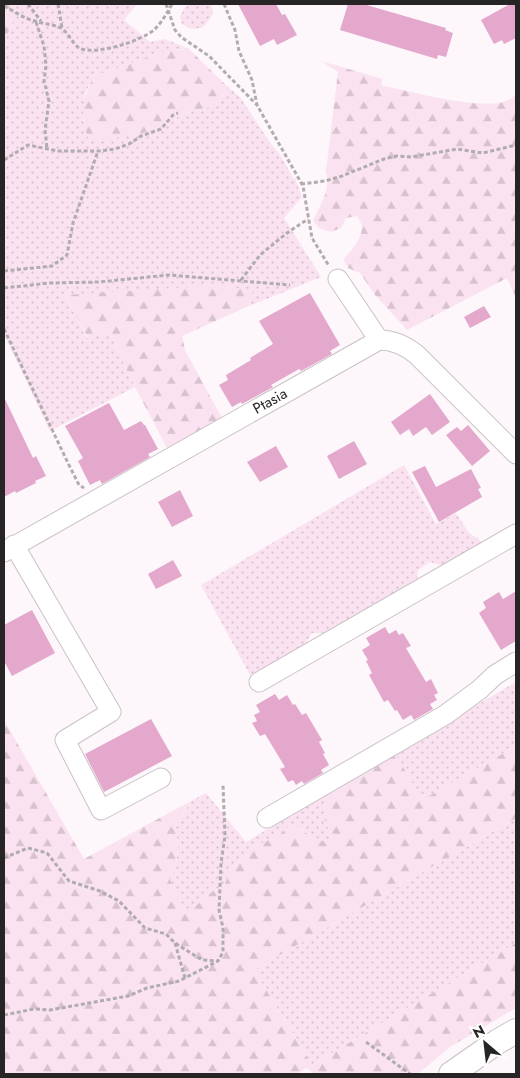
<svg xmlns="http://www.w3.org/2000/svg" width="520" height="1078" viewBox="0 0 520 1078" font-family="Jost,sans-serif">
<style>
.grass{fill:url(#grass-dots)}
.forest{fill:url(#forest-firs)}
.building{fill:#e3a8cc}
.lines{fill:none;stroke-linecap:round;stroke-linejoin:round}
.minor-casing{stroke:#c9c2c6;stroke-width:21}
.major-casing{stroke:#c9c2c6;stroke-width:26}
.path{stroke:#b1acaf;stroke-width:3;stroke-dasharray:4 2.5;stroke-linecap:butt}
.minor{stroke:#fff;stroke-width:19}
.major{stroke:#fff;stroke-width:24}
.labels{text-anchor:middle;stroke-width:4;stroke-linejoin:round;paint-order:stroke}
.street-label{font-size:15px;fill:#272426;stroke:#fff}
</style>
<defs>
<pattern id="grass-dots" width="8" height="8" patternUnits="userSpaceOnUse" patternTransform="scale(1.25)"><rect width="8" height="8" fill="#fbe2f1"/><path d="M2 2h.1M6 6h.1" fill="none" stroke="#d7c2ce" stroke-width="1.8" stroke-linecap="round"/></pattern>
<pattern id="forest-firs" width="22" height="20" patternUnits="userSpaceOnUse" patternTransform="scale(1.25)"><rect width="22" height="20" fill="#fbe2f1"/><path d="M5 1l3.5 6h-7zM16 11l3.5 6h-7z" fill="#d7c2ce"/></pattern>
</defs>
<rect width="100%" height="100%" fill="#fdf6fa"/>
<!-- grass -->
<path class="grass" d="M13 4H137L124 20 150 42 165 39 189 49 168 50 94 76 85 93 83 120 89 140 160 129 182 114 217 105 228 87 240 97 271 144 281 156 293 178H295L302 197 284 218 321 277 249 306 252 291 65 295 87 338 109 332 135 387 50 431 4 334V42L13 21Z
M189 4H211C215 16 210 19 202 28L192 29 182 24 180 17 184 8Z
M404 465 436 524 456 513 469 533 480 540 483 546 444 566 430 562 418 570 417 581 332 630 322 633H312L301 651 271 668H262L250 675 201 585Z
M516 682V746L422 800 395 753Z
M206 793 246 842 324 795 325 820 331 835 329 845 304 832 296 826H289L275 838 255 846 230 871 225 884 209 894 187 914 170 880C178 862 180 847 175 828L191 801Z
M516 818V943L312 1065 254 970Z"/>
<!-- forest -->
<path class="forest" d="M4 4H13V21L4 42Z
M189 49 228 87 217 105 182 114 160 129 122 137 89 141C80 113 81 102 94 76L168 50Z
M321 61 383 79 381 85C406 91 484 111 506 101 510 100 513 97 516 95V298L507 278 407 330 375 295 360 273 348 268 343 259C351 252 362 238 362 227 362 224 359 219 357 216L346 218 341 228 331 232 319 228 313 220C321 205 331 189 326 171L338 72Z
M222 285 253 291 249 306 182 336 185 350 223 420 167 448 135 387 109 332 88 338 65 295Z
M4 720 84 859 191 801 175 828C180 847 178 862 170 880L187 914 209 894 225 884 230 871 255 846 275 838 289 826H296L304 832 329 844 331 835 325 820 324 795 395 753 422 800 516 746V818L254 970 312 1065 516 943V1008L450 1047 418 1074H313L307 1068 296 1074H4Z"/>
<!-- building -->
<path class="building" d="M238 4H276L282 15 285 14 297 35 277 45 274 39 260 46Z
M348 4H363L446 28 445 30 453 33 446 57 438 55 437 59 340 30Z
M510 4H516V38L504 44 502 40 494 44 481 20Z
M310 293 340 345 330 351 332 354 301 371 299 369 271 385 273 387 242 404 241 402 232 407 219 385 228 380 226 375 251 360 250 358 273 344 259 321Z
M484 306 491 317 470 328 464 317Z
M430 394 450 422 432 435 426 427 413 436 409 429 400 435 391 422Z
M4 397 33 458 36 456 46 476 35 481 36 483 16 493 15 491 4 497Z
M109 403 124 430 141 421 144 425H145L158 449 148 454 150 457 102 484 100 480 90 485 78 461 83 458 65 426Z
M468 425 490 451 472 466 446 435 457 427 461 431Z
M354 441 367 464 339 479 327 456Z
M276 446 288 467 260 482 247 462Z
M425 466 436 487 471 469 481 488 478 489 482 497 439 522 412 472Z
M180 490 193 516 172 527 158 502Z
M173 560 182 576 156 589 148 574Z
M516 591V641L501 650 479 613 486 608 483 602 499 592 503 599Z
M32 610 55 653 12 676 4 661V625Z
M385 627 389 634 396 630 399 635 403 633 411 646 406 648 426 682 431 679 438 693 434 695 437 700 430 704 433 709 414 720 411 715 403 720 397 710 395 711 388 700 384 702 369 675 372 673 366 661 368 660 362 650 370 645 366 638Z
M275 694 279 700 287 695 293 705 295 704 302 715 306 713 322 740 319 742 325 753 323 754 329 765 321 770 323 773 304 784 302 781 296 785 293 780 288 782 280 769 285 767 265 734 260 736 252 723 257 721 254 715 260 712 256 705Z
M151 719 172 756 104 792 85 754Z"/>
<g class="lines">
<!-- minor casing -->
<g class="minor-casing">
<path id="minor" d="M338 279 379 340
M14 545 111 712 65 740 101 810 161 778
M4 552 379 340C394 340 405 345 417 355L516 454
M259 682 516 534
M267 818 445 715 479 690 495 675 516 662"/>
</g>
<!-- major casing -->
<g class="major-casing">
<path id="major" d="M451 1074 497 1042 516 1031"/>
</g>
<!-- path -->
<path class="path" d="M28 4 41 21
M58 4 62 28
M166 4 175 30 181 37 209 56 257 105 303 186 312 238 329 266
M224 4 235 30 239 51 252 80 257 105
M4 6C14 11 24 19 35 21 43 24 53 24 61 28 68 32 72 43 79 48 95 56 142 41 155 29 162 22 167 13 172 4
M36 22 44 46 46 65 44 81 49 101 45 130 47 149
M4 160 28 145 58 151H98L115 149 129 144 141 136 161 129 173 115 178 113
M301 184 325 181 342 176 384 159 397 156 411 157 457 149 483 153 516 145
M4 271 52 266 67 255 73 223 98 151
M241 280 260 255 287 233 308 219
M4 288 50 283 99 282 169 275 290 285
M4 329 68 463 79 485 84 488
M4 858 28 848 47 853 69 881 100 891 119 901 145 928 166 934 175 943 202 960 217 961
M175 943 185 978
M4 1015 34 1009 50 1010 128 996 147 988 179 981 218 961 223 952V928L219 910 221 863 225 836 223 785
M366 1042 410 1074"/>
<!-- minor -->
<use href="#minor" class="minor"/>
<!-- major -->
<use href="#major" class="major"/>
</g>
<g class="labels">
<!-- street labels -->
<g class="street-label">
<text transform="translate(270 401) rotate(-29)" y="5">Ptasia</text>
</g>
</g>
<!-- border -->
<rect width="520" height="1078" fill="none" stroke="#272426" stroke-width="10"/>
<!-- north arrow -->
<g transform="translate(485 1043) rotate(332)" stroke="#ffffff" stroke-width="4" paint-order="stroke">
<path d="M0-4L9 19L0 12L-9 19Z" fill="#272426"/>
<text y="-8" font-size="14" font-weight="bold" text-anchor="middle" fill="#272426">N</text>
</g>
</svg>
